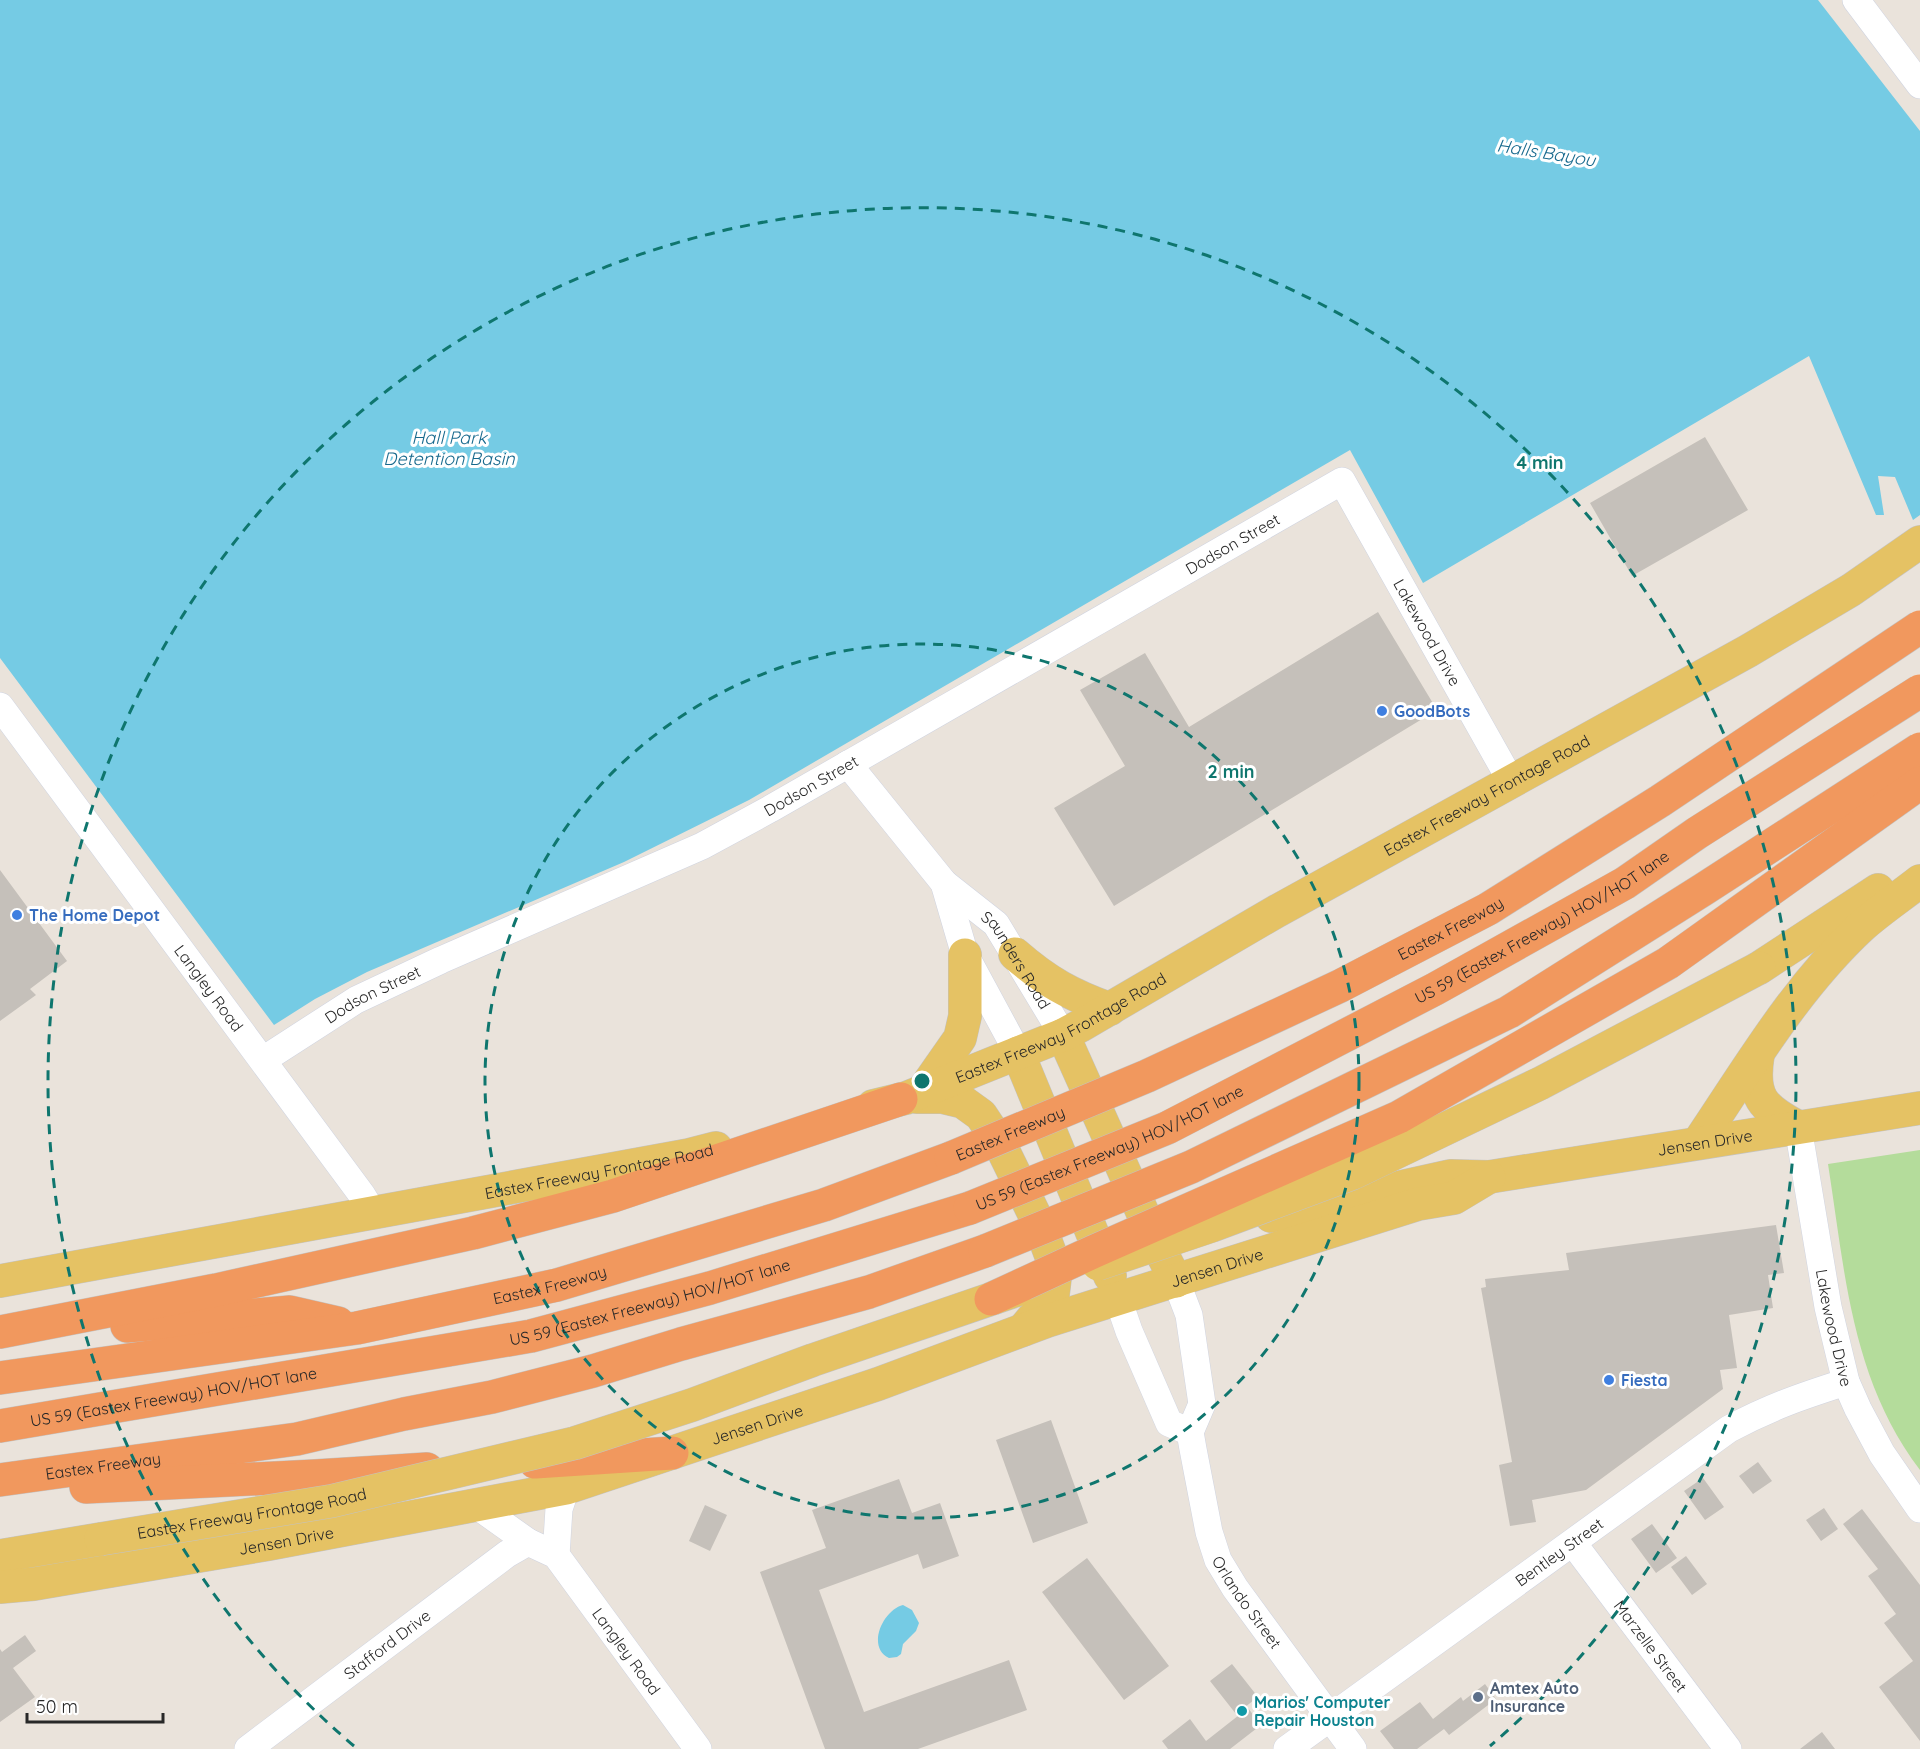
<svg xmlns="http://www.w3.org/2000/svg" width="1920" height="1749" viewBox="0 0 1920 1749" font-family="Quicksand,sans-serif">
<style>
.green{fill:#b4dc9b}
.water{fill:#75cbe4}
.building{fill:#c5c0ba}
.lines{fill:none;stroke-linecap:round;stroke-linejoin:round}
.minor-casing{stroke:#d0d4e0;stroke-width:28}
.major-casing{stroke:#c3c3c3;stroke-width:34}
.highway-casing{stroke:#c3c3c3;stroke-width:34}
.minor{stroke:#fff;stroke-width:27}
.major{stroke:#e5c264;stroke-width:33}
.highway{stroke:#f1985e;stroke-width:33}
.major-bridge-casing{stroke:#c3c3c3;stroke-width:34;stroke-linecap:butt}
.highway-bridge-casing{stroke:#c3c3c3;stroke-width:34;stroke-linecap:butt}
.major-bridge{stroke:#e5c264;stroke-width:33}
.highway-bridge{stroke:#f1985e;stroke-width:33}
.ring{fill:none;stroke:#0f766e;stroke-width:3;stroke-dasharray:10 8}
.shop-dot{fill:#3f7fe0;stroke:#fff;stroke-width:2}
.service-dot{fill:#5c6f8a;stroke:#fff;stroke-width:2}
.culture-dot{fill:#0f9aa8;stroke:#fff;stroke-width:2}
.labels{text-anchor:middle;stroke-width:6;stroke-linejoin:round;paint-order:stroke}
.street-label{font-size:16px;fill:#282828;stroke:#fff}
.shop-label{font-size:16px;font-weight:bold;fill:#366cbe;stroke:#fff;text-anchor:start}
.service-label{font-size:16px;font-weight:bold;fill:#4e5e75;stroke:#fff;text-anchor:start}
.culture-label{font-size:16px;font-weight:bold;fill:#0d838f;stroke:#fff;text-anchor:start}
.water-label{font-size:18px;font-style:italic;fill:#17698d;stroke:#fff}
.centre{fill:#0f766e;stroke:#fff;stroke-width:3}
.ring-label{font-size:18px;text-anchor:middle;font-weight:bold;fill:#0f766e;stroke:#fff;stroke-width:6;stroke-linejoin:round;paint-order:stroke}
</style>
<rect width="100%" height="100%" fill="#eae3db"/>
<!-- green -->
<path class="green" d="M1920 1150V1470C1851 1379 1845 1272 1828 1164Z"/>
<!-- water -->
<path class="water" d="M0 0H1818L1920 131V515L1913 520 1895 477 1878 476 1884 515H1876L1809 356 1423 583 1350 450 749 800 624 862 367 972 315 999 274 1025 0 658Z
M903 1605 912 1610 919 1623 916 1631 903 1644 901 1654 897 1657 889 1658C866 1647 883 1610 903 1605Z"/>
<!-- building -->
<path class="building" d="M1705 437 1748 510 1632 576 1590 503Z
M1378 612 1437 710 1114 906 1054 808 1125 766 1080 690 1145 653 1189 727Z
M0 870 67 961 30 989 36 995 0 1021Z
M1776 1225 1784 1273 1768 1275 1773 1308 1729 1315 1737 1368 1720 1370 1723 1389 1586 1490 1532 1500 1536 1522 1510 1526 1499 1465 1512 1462 1481 1288 1486 1287 1485 1279 1569 1270 1566 1253Z
M1051 1420 1088 1523 1033 1543 996 1440Z
M1758 1462 1772 1481 1753 1494 1739 1476Z
M1703 1478 1724 1507 1705 1520 1684 1491Z
M899 1479 912 1513 940 1503 959 1556 923 1569 918 1554 819 1590 864 1712 1009 1660 1027 1710 918 1749H825L760 1572 826 1548 812 1510Z
M705 1505 727 1515 710 1551 689 1541Z
M1824 1508 1838 1529 1821 1541 1806 1520Z
M1862 1509 1920 1585V1741L1879 1687 1913 1661 1884 1623 1896 1614 1868 1576 1878 1569 1843 1524Z
M1652 1524 1677 1558 1656 1573 1631 1539Z
M1686 1556 1707 1584 1692 1595 1671 1567Z
M1087 1558 1169 1666 1124 1700 1042 1592Z
M25 1635 36 1651 13 1668 35 1697 0 1722V1649L2 1652Z
M1232 1664 1258 1697 1236 1714 1210 1681Z
M1485 1684 1496 1699 1449 1735 1444 1729 1417 1749H1394L1380 1731 1420 1702 1433 1719 1461 1697 1463 1701Z
M1248 1708 1261 1725 1230 1749H1168L1162 1741 1190 1719 1206 1741Z
M1822 1732 1835 1749H1800Z"/>
<g class="lines">
<!-- minor casing -->
<g class="minor-casing">
<g id="minor">
<path d="M1856 0 1920 85"/>
<path id="s1" d="M0 706 362 1195 373 1213"/>
<path id="s2" d="M848 764 944 883 996 924 1063 1035"/>
<path d="M944 883 965 955 1018 1053"/>
<path id="s3" d="M263 1060 356 1000 441 960 702 846 770 809 1342 481 1512 783"/>
<path id="s4" d="M1798 1127 1828 1307 1846 1382 1858 1409 1882 1454 1920 1509"/>
<path id="s5" d="M1176 1281 1189 1315 1202 1404 1190 1432 1193 1449 1209 1532 1218 1560 1235 1588 1353 1749"/>
<path d="M1118 1299 1129 1331 1169 1423 1190 1432"/>
<path id="s6" d="M476 1505 528 1542 556 1555 698 1749"/>
<path id="s7" d="M1573 1543 1728 1749"/>
<path d="M556 1555 559 1509 566 1488"/>
<path id="s8" d="M248 1749 507 1554 528 1542"/>
<path id="s9" d="M1287 1749 1729 1429C1770 1407 1802 1396 1846 1382"/>
</g>
</g>
<!-- major casing -->
<g class="major-casing">
<g id="major">
<path d="M1015 954C1047 982 1071 995 1110 1009"/>
<path d="M1759 968 1878 890"/>
<path d="M1063 1035 1154 1238 1176 1281"/>
<path d="M1018 1053 1110 1276"/>
<path d="M1758 1054C1751 1097 1762 1108 1798 1127"/>
<path d="M923 1091 960 1038 965 1016V955"/>
<path d="M917 1097H942L963 1102 981 1115 999 1142 1040 1226 1056 1269 1053 1294 1023 1330"/>
<path id="s10" d="M873 1106 906 1098 1063 1035 1080 1026 1277 911 1748 651 1851 590 1920 542"/>
<path d="M1698 1143C1748 1069 1795 988 1862 926 1880 910 1901 896 1920 881"/>
<path id="s11" d="M1271 1216 1450 1176 1489 1177 1920 1108"/>
<path id="s12" d="M0 1281C230 1239 460 1199 689 1155L716 1148"/>
<path d="M0 1556 101 1539"/>
<path id="s13" d="M0 1587 34 1584 269 1544 566 1488 878 1384 1047 1321 1418 1204 1454 1198 1489 1177"/>
</g>
</g>
<!-- highway casing -->
<g class="highway-casing">
<g id="highway">
<path d="M127 1326 290 1312 338 1323"/>
<path d="M0 1332 216 1290 473 1233 613 1196 901 1099"/>
<path id="s14" d="M0 1378 357 1328 557 1285 824 1205 951 1158"/>
<path id="s15" d="M0 1426 531 1336 710 1288 970 1208"/>
<path d="M535 1462 672 1453"/>
<path id="s16" d="M0 1480 297 1439 404 1414 492 1397 593 1371 681 1344 869 1292 985 1251"/>
<path d="M86 1487 315 1476 427 1469"/>
</g>
</g>
<!-- minor -->
<use href="#minor" class="minor"/>
<!-- major -->
<use href="#major" class="major"/>
<!-- highway -->
<use href="#highway" class="highway"/>
<!-- major-bridge casing -->
<g class="major-bridge-casing">
<g id="major-bridge">
<path d="M1098 1264 1211 1226 1353 1173 1541 1083 1759 968"/>
<path id="s17" d="M101 1539 332 1501 575 1443 692 1405 813 1360 1017 1290"/>
</g>
</g>
<!-- highway-bridge casing -->
<g class="highway-bridge-casing">
<g id="highway-bridge">
<path id="s18" d="M951 1158 1147 1076 1340 986 1488 909 1660 801 1920 627"/>
<path id="s19" d="M970 1208 1167 1128 1435 989 1625 883 1697 833 1920 691"/>
<path d="M985 1251 1191 1167 1509 1012 1704 889 1920 749"/>
<path d="M991 1299 1095 1251 1399 1117 1668 963 1920 783"/>
</g>
</g>
<!-- major-bridge -->
<use href="#major-bridge" class="major-bridge"/>
<!-- highway-bridge -->
<use href="#highway-bridge" class="highway-bridge"/>
</g>
<!-- distance rings -->
<g class="ring">
<circle cx="922" cy="1081" r="437"/>
<path d="M354 1746A874 874 0 1 1 1490 1746"/>
</g>
<!-- markers -->
<g class="shop-dot">
<circle cx="1382" cy="711" r="6"/>
<circle cx="17" cy="915" r="6"/>
<circle cx="1609" cy="1380" r="6"/>
</g>
<circle class="service-dot" cx="1478" cy="1697" r="6"/>
<circle class="culture-dot" cx="1242" cy="1711" r="6"/>
<g class="labels">
<!-- street labels -->
<g class="street-label">
<text dy="6" stroke="none"><textPath href="#s3" startOffset="1100">Dodson Street</textPath></text>
<text dy="6" stroke="none"><textPath href="#s3" startOffset="1400">Lakewood Drive</textPath></text>
<text dy="6" stroke="none"><textPath href="#s3" startOffset="614">Dodson Street</textPath></text>
<text dy="6" stroke="none"><textPath href="#s10" startOffset="690">Eastex Freeway Frontage Road</textPath></text>
<text dy="6" stroke="none"><textPath href="#s19" startOffset="638">US 59 (Eastex Freeway) HOV/HOT lane</textPath></text>
<text dy="6" stroke="none"><textPath href="#s18" startOffset="550">Eastex Freeway</textPath></text>
<text dy="6" stroke="none"><textPath href="#s2" startOffset="260">Saunders Road</textPath></text>
<text dy="6" stroke="none"><textPath href="#s1" startOffset="351">Langley Road</textPath></text>
<text dy="6" stroke="none"><textPath href="#s3" startOffset="128">Dodson Street</textPath></text>
<text dy="6" stroke="none"><textPath href="#s10" startOffset="204">Eastex Freeway Frontage Road</textPath></text>
<text dy="6" stroke="none"><textPath href="#s18" startOffset="64">Eastex Freeway</textPath></text>
<text dy="6" stroke="none"><textPath href="#s11" startOffset="441">Jensen Drive</textPath></text>
<text dy="6" stroke="none"><textPath href="#s19" startOffset="152">US 59 (Eastex Freeway) HOV/HOT lane</textPath></text>
<text dy="6" stroke="none"><textPath href="#s12" startOffset="609">Eastex Freeway Frontage Road</textPath></text>
<text dy="6" stroke="none"><textPath href="#s13" startOffset="1262">Jensen Drive</textPath></text>
<text dy="6" stroke="none"><textPath href="#s14" startOffset="558">Eastex Freeway</textPath></text>
<text dy="6" stroke="none"><textPath href="#s15" startOffset="662">US 59 (Eastex Freeway) HOV/HOT lane</textPath></text>
<text dy="6" stroke="none"><textPath href="#s4" startOffset="204">Lakewood Drive</textPath></text>
<text dy="6" stroke="none"><textPath href="#s15" startOffset="176">US 59 (Eastex Freeway) HOV/HOT lane</textPath></text>
<text dy="6" stroke="none"><textPath href="#s13" startOffset="776">Jensen Drive</textPath></text>
<text dy="6" stroke="none"><textPath href="#s16" startOffset="104">Eastex Freeway</textPath></text>
<text dy="6" stroke="none"><textPath href="#s17" startOffset="153">Eastex Freeway Frontage Road</textPath></text>
<text dy="6" stroke="none"><textPath href="#s13" startOffset="290">Jensen Drive</textPath></text>
<text dy="6" stroke="none"><textPath href="#s9" startOffset="336">Bentley Street</textPath></text>
<text dy="6" stroke="none"><textPath href="#s5" startOffset="339">Orlando Street</textPath></text>
<text dy="6" stroke="none"><textPath href="#s8" startOffset="174">Stafford Drive</textPath></text>
<text dy="6" stroke="none"><textPath href="#s7" startOffset="129">Marzelle Street</textPath></text>
<text dy="6" stroke="none"><textPath href="#s6" startOffset="214">Langley Road</textPath></text>
</g>
<!-- shop labels -->
<g class="shop-label">
<text x="1394" y="717">GoodBots</text>
<text x="29" y="921">The Home Depot</text>
<text x="1621" y="1386">Fiesta</text>
</g>
<!-- service labels -->
<g class="service-label">
<text x="1490" y="1694">Amtex Auto<tspan x="1490" dy="18">Insurance</tspan></text>
</g>
<!-- culture labels -->
<g class="culture-label">
<text x="1254" y="1708">Marios' Computer<tspan x="1254" dy="18">Repair Houston</tspan></text>
</g>
<!-- water labels -->
<g class="water-label">
<text transform="translate(1546 153) rotate(9)" y="6">Halls Bayou</text>
<text x="449" y="444">Hall Park<tspan x="449" dy="21">Detention Basin</tspan></text>
</g>
</g>
<circle cx="922" cy="1081" r="9" class="centre"/>
<g class="ring-label">
<text x="1540" y="469">4 min</text>
<text x="1231" y="778">2 min</text>
</g>
<!-- scale -->
<path d="M27 1713v9h136v-9" fill="none" stroke="#282828" stroke-width="3"/>
<text x="36" y="1713" font-size="18" fill="#282828" stroke="#ffffff" stroke-width="4.5" paint-order="stroke">50 m</text>
</svg>
